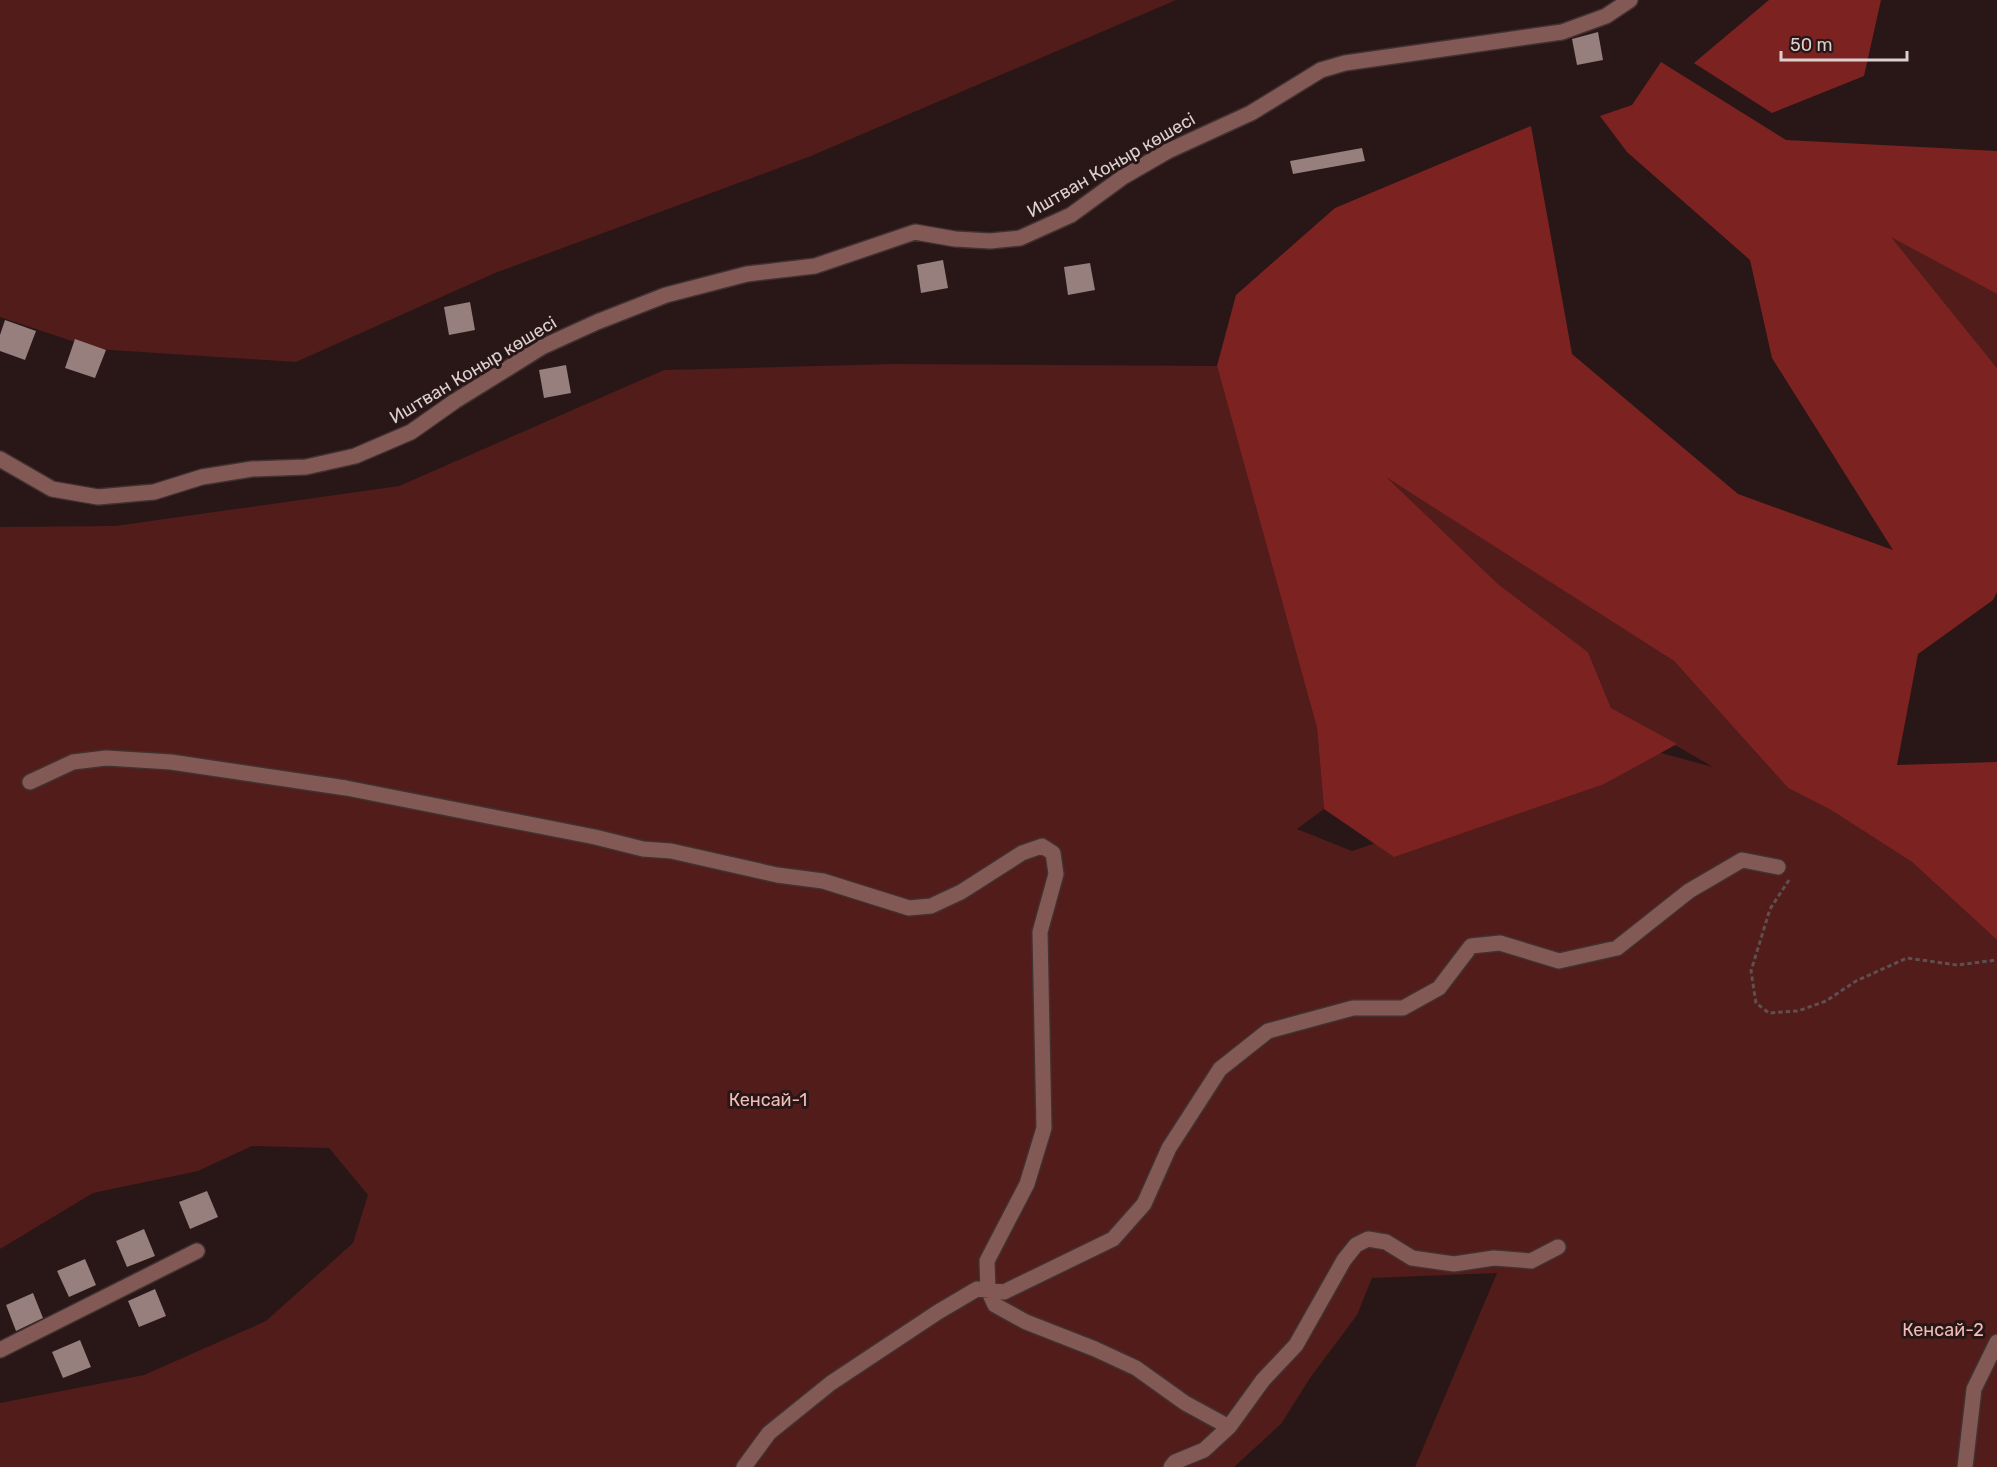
<svg xmlns="http://www.w3.org/2000/svg" width="1997" height="1467" viewBox="0 0 1997 1467" font-family="Rubik,sans-serif">
<style>
.green{fill:#521c1a}
.forest{fill:#7c2322}
.building{fill:#967f7d}
.lines{fill:none;stroke-linecap:round;stroke-linejoin:round}
.minor-casing{stroke:#413130;stroke-width:18}
.path{stroke:#5f4f4e;stroke-width:3;stroke-dasharray:4.5 3;stroke-linecap:butt}
.minor{stroke:#825955;stroke-width:15}
.labels{text-anchor:middle;stroke-width:6;stroke-linejoin:round;paint-order:stroke}
.street-label{font-size:18px;fill:#dcd0cf;stroke:#281716}
.park-label{font-size:18px;fill:#f0bcb7;stroke:#281716}
</style>
<rect width="100%" height="100%" fill="#281716"/>
<!-- green -->
<path class="green" d="M0 0H1176L811 156 495 273 296 362 96 349 0 317Z
M1889 235 1997 294V368Z
M893 364 1217 366 1317 728 1324 809 1297 829 1352 851 1466 812 1617 741 1713 767 1611 708 1588 652 1498 584 1382 474 1674 661 1788 788 1831 810 1912 862 1997 940V1467H1415L1497 1273 1372 1278 1357 1315 1310 1378 1281 1424 1234 1467H0V1403L144 1375 266 1321 353 1243 368 1195 329 1148 252 1146 198 1171 93 1193 0 1249V527L115 526 399 486 664 370Z"/>
<!-- forest -->
<path class="forest" d="M1769 0H1881L1864 76 1772 113 1694 63Z
M1661 62 1786 140 1997 151V294L1891 237 1997 368V592L1993 600 1918 654 1897 765 1997 762V940L1912 862 1831 810 1788 788 1674 661 1386 477 1498 584 1588 652 1611 708 1677 744 1604 784 1394 857 1324 809 1317 728 1217 366 1236 295 1335 208 1531 126 1572 354 1738 494 1893 550 1772 358 1750 260 1627 152 1600 116 1632 105Z"/>
<!-- building -->
<path class="building" d="M1598 32 1603 60 1577 65 1572 39Z
M1362 148 1365 161 1293 174 1290 161Z
M943 260 948 288 921 293 917 265Z
M1090 263 1095 290 1068 295 1064 267Z
M470 302 475 330 449 335 444 307Z
M5 320 36 331 25 360 0 351V335Z
M75 339 106 350 95 378 65 368Z
M566 365 571 393 544 398 539 370Z
M207 1191 218 1217 190 1229 179 1202Z
M144 1229 155 1256 127 1267 116 1241Z
M85 1259 96 1285 69 1297 57 1271Z
M155 1289 166 1316 139 1327 128 1301Z
M33 1293 43 1318 16 1331 6 1305Z
M80 1340 91 1367 63 1378 52 1352Z"/>
<g class="lines">
<!-- minor casing -->
<g class="minor-casing">
<path id="minor" d="M0 459 52 489 98 497 154 492 202 477 252 469 306 467 355 456 411 432 455 401 542 347 597 322 666 295 747 274 815 266 915 232 955 239 990 241 1020 238 1071 215 1123 177 1168 151 1251 113 1321 70 1345 63 1562 32 1606 16 1630 0
M30 782 73 762 106 758 171 762 346 788 595 837 643 849 671 851 777 875 823 881 909 908 931 906 961 892 1022 853 1042 846 1053 853 1056 874 1040 932 1044 1128 1027 1184 987 1261 988 1290 995 1305 1026 1322 1095 1349 1136 1368 1185 1403 1229 1427
M0 1350 197 1251
M744 1467 769 1433 831 1383 938 1312 977 1289 1004 1292 1113 1239 1144 1204 1169 1148 1220 1069 1268 1031 1353 1008H1403L1439 988 1471 946 1500 943 1559 961 1617 948 1689 891 1742 860 1778 867
M1171 1467 1175 1462 1204 1450 1229 1427 1263 1380 1296 1345 1344 1260 1356 1245 1368 1239 1386 1242 1412 1258 1454 1264 1494 1258 1531 1261 1558 1247
M1965 1467 1974 1389 1997 1342"/>
</g>
<!-- path -->
<path class="path" d="M1789 880 1770 909 1751 971 1756 1003 1769 1013 1798 1011 1826 1001 1856 981 1907 958 1957 965 1997 960"/>
<!-- minor -->
<use href="#minor" class="minor"/>
</g>
<g class="labels">
<!-- street labels -->
<g class="street-label">
<text transform="translate(1111 165) rotate(-30)" y="6">Иштван Коныр көшесі</text>
<text transform="translate(473 370) rotate(-31)" y="6">Иштван Коныр көшесі</text>
</g>
<!-- park labels -->
<g class="park-label">
<text x="768" y="1106">Кенсай-1</text>
<text x="1943" y="1336">Кенсай-2</text>
</g>
</g>
<!-- scale -->
<path d="M1781 51v9h126v-9" fill="none" stroke="#dcd0cf" stroke-width="3"/>
<text x="1790" y="51" font-size="18" fill="#dcd0cf" stroke="#281716" stroke-width="4.5" paint-order="stroke">50 m</text>
</svg>
